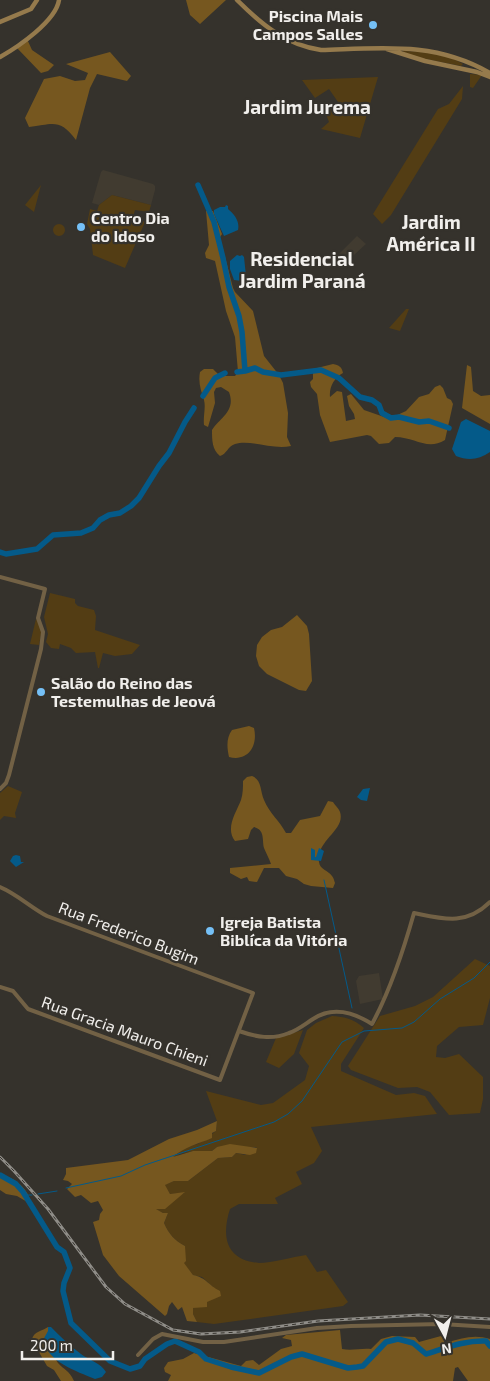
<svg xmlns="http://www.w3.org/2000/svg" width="490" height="1381" viewBox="0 0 490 1381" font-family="'Exo 2',sans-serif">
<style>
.built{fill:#413b30}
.green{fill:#533d14}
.forest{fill:#76571f}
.water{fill:#045a89}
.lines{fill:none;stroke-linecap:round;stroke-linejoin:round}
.stream{stroke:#045a89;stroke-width:1}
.river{stroke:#045a89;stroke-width:5.5}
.tertiary{stroke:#726145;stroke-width:4}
.secondary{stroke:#957a4c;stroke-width:4.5}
.rail-casing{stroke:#8f8d88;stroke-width:3}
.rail{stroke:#35322c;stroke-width:1;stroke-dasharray:4;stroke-linecap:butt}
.poi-dot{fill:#75c0f6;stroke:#35322c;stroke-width:2}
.labels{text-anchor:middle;stroke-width:4.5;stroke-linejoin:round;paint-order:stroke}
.poi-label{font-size:16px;font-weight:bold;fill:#f1efec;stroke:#35322c;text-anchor:start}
.street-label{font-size:16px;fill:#f1efec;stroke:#35322c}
.quarter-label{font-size:19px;font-weight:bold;fill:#f1efec;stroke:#35322c}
</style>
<rect width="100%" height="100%" fill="#35322c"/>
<!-- built -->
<path class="built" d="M103 170 153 184 155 186V190L151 205 112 195 99 205 92 203 101 172Z
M357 236 366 244 343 265H340L335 258Z
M379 973 383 999 360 1004 356 981 359 976Z"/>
<!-- green -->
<path class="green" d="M402 51C419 51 448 54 463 64L461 66 416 57Z
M470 74 482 75 473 88 470 87Z
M378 77 360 138 321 129 329 122 324 109 338 102 329 89 315 98 302 80Z
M463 86 462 99 391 215 382 224 373 214 438 109 449 104Z
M41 185 34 212 25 205Z
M112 195 151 205 149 212 135 210 133 217 145 222 125 268 93 255 90 229 87 224 90 209 97 211 99 205Z
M53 230a6 6 0 1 1 12 0a6 6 0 1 1-12 0Z
M406 309H409L400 331 389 328Z
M50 593 75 599V603L78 606 94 610 96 616 95 630 140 645 132 654 115 656 103 653 99 668H98L95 652 76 653 71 648 60 644 59 649 51 648 46 642 48 634 44 617Z
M36 619 42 629 39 645 30 644Z
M8 786 22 792 15 813 16 818 4 816 0 820V793Z
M475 959 490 966V998L483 1025 459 1027 437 1046 436 1057 445 1058 459 1054 483 1077V1099L480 1113 449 1115 430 1092 417 1087 398 1088 351 1070 348 1066 380 1016 415 1006 433 997Z
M332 1016C345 1017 354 1019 364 1028L341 1064V1071L396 1095 414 1093 425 1096 437 1114 311 1127 322 1151 314 1163 296 1172 302 1184 275 1198 278 1204H239L230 1209C221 1237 226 1260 259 1263 272 1263 292 1257 306 1255L317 1272 326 1270 348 1302 343 1306 214 1324 197 1322 193 1314V1308L206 1302 213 1287 202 1277 193 1275 183 1263 185 1246C174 1240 169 1234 164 1223L168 1213H163L155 1209 184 1193 170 1194 164 1185 174 1181H188L218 1158 232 1157 236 1153 245 1155 257 1147H217L212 1151H193L180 1154 169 1160 185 1147 198 1144 216 1131 217 1121 206 1091 261 1105 273 1103 305 1080 309 1066 299 1053 307 1030 316 1023Z
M303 1030 294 1054 279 1068 266 1062 276 1038Z"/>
<!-- forest -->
<path class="forest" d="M186 0H226L200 24 190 15Z
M27 39 32 50 54 65 48 71 41 73 17 48Z
M110 52 131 76 127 81 97 74 90 88 76 140C60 118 53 124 29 127L25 118 44 79 60 76 75 81 85 80 88 73 66 64Z
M206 211H213L222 234 217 242 223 249 233 288 235 292 253 311 264 356 279 375 283 383 288 413 287 437 291 446C272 450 250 439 235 444 227 447 227 454 220 456 212 450 212 440 212 430 221 417 236 411 229 392L221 387 216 388 214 392 215 403 208 427 204 425C203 417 206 407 204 400 201 390 198 383 200 372L204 369H213L220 376H235L238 372 235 337 226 311 215 261 206 258 205 253 209 245Z
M333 364C339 365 342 367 343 373 334 378 329 387 330 397L337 391 342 392 346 421 355 419 354 414 349 406 347 396 351 394 364 410 387 418 393 417 406 411 419 397 429 394 435 387 440 385 443 388 447 398 451 400 453 404 445 440C427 451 415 437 395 437L389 443 379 444 371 436 367 435 330 442 320 415 317 394 311 387 310 382 313 379V369Z
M467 365 471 367 473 391 481 396 490 395V424L462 408Z
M297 615 307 626 309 634 312 681 306 691 299 690 267 674 259 666 256 656 257 645 262 637 271 630 282 627Z
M249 726 254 728C258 745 249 762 229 757 227 748 226 738 232 730Z
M252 776C262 780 260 791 264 800 270 814 279 820 286 833H291L300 820 320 816 328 801 333 802C335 805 339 809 340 812 346 830 315 841 319 862 320 870 328 870 332 876 334 878 334 881 335 883L333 888 311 886 304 884 297 879 286 876 279 868H264L257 882 249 881 247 877 241 879 230 873V868L271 864C269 858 266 853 264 848 262 839 265 830 254 827L251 830 248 839 235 841C225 828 236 813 241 800 243 794 243 787 243 781L247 777Z
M217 1121 216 1131 212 1133V1138C198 1144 184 1147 173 1157L193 1151H212L217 1147 230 1144 257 1148 256 1153 250 1155 236 1153 232 1157 218 1158 188 1181H174L165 1185 170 1194 185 1192 165 1209H156L163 1213H168L164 1223C169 1234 174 1240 185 1246L186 1261 184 1263 193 1275C207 1278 208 1285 220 1291L221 1296 207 1302V1307L193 1308V1314L197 1322 187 1321 182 1307 178 1310 172 1302 169 1306 167 1314 165 1316 119 1276 103 1255 93 1222 99 1220 100 1214 103 1210 98 1201 91 1203 81 1195 75 1197 67 1189 72 1184 68 1181 63 1180 66 1174V1168L128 1160 169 1139 197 1130Z
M0 1175C14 1177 25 1186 30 1199L29 1203 17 1196 6 1194 0 1190Z
M48 1327C51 1338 51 1354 58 1363 64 1370 69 1370 74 1381H61L54 1370 47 1366 32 1340C33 1331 43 1331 48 1327Z
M340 1330 342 1349C352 1351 361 1348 371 1349L381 1339 392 1336 415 1337 419 1342 441 1336 448 1342C462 1338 475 1334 490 1339V1381H468L458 1367 455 1368 453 1381H168L171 1375 165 1372 164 1368 168 1362 183 1359 194 1353 241 1366 246 1361 253 1360 259 1365 281 1349 292 1346 291 1340 282 1338 286 1335Z"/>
<!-- water -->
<path class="water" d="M226 205 228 206V209C234 214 240 221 238 230L224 236 214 214V210L220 207H225Z
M237 255 240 256 242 255 244 257 246 276 245 279 242 281 234 280 230 269V261Z
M466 419 490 431V452C479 460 468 461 456 456L452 449 461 422Z
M370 788 367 801 361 800 357 797 363 789Z
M311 848 315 850V857H316L319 848 324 851 321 861 311 860Z
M16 855 20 856 21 862H24L16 867 10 861 13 856Z
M48 1327H51C60 1336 70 1346 81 1354 89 1360 101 1363 106 1372L102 1377 95 1379C76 1371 48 1362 43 1340L48 1331Z"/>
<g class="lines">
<!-- stream -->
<path class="stream" d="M324 880 352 1008
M66 1188 121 1176 145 1165 274 1122 288 1114 302 1101 342 1042 364 1031 402 1028 414 1022 440 999 474 978 490 962
M38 1194 57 1191
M25 1195H32"/>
<!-- river -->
<path class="river" d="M198 185 214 222 223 258 229 287 239 316 242 332 245 371 255 368 263 372 281 375 321 370 339 378 360 397 372 400 379 405 382 413 391 418 399 417 419 422 429 421 449 428
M237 372 245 371
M203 396 215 378 225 373
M0 552 6 554 37 549 53 535 81 533 93 528 100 520 109 515 120 513 131 506 139 498 159 466 169 453 185 422 194 408
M0 1175 16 1184 23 1192 57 1247 64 1252 70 1268 64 1283 63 1291 71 1323 110 1361 130 1369 140 1366 145 1359 167 1344 175 1341 199 1352 206 1359 231 1367 259 1373 291 1357 302 1354 348 1368 357 1367 363 1366 386 1342 398 1339 413 1343 426 1354C446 1348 465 1340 486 1341L490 1346"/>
<!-- tertiary -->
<path class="tertiary" d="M0 577 45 589 38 618 43 632 41 649 9 775 6 783 0 789
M0 887C17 894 30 907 47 916L253 993 220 1080 28 1009 13 991 0 987
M239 1031C256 1037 272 1040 289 1033 298 1030 305 1024 313 1019 333 1006 353 1012 372 1024 391 989 403 952 414 913 443 919 466 926 490 902
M138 1355 153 1339 162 1334 203 1342H224L317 1328 351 1326 442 1324 490 1327"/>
<!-- secondary -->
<path class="secondary" d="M237 0C261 24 286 45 321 50 382 48 435 41 490 73
M0 22 31 9 37 0
M387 49 425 61 477 72 490 77
M0 57C18 47 56 21 59 0"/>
<!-- rail casing -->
<g class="rail-casing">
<path id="rail" d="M0 1157 14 1171 48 1209 106 1287 125 1304 173 1330 201 1334 240 1332 318 1321 420 1315 490 1319"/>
</g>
<!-- rail -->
<use href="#rail" class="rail"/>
</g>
<!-- markers -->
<g class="poi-dot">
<circle cx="373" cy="25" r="5"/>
<circle cx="81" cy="227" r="5"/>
<circle cx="41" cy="692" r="5"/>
<circle cx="210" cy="931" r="5"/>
</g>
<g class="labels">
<!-- poi labels -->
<g class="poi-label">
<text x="363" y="22" text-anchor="end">Piscina Mais<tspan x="363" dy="18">Campos Salles</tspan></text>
<text x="91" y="224">Centro Dia<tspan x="91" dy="18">do Idoso</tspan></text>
<text x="51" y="689">Salão do Reino das<tspan x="51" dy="18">Testemulhas de Jeová</tspan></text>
<text x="220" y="928">Igreja Batista<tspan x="220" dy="18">Biblíca da Vitória</tspan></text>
</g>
<!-- street labels -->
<g class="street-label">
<text transform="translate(129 933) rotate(21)" y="6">Rua Frederico Bugim</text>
<text transform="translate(125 1031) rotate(20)" y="6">Rua Gracia Mauro Chieni</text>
</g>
<!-- quarter labels -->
<g class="quarter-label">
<text x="307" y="114">Jardim Jurema</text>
<text x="431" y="229">Jardim<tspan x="431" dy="22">América II</tspan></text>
<text x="302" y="266">Residencial<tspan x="302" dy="22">Jardim Paraná</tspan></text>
</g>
</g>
<!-- north arrow -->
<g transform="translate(445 1336) rotate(173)" stroke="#35322c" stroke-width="4" paint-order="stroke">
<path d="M0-4L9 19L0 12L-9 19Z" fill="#f1efec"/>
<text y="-8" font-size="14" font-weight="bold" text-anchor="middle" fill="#f1efec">N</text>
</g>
<!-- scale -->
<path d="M22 1351v8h91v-8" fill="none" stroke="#f1efec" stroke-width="2.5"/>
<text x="30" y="1351" font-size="15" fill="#f1efec" stroke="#35322c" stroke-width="4" paint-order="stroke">200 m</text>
</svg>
